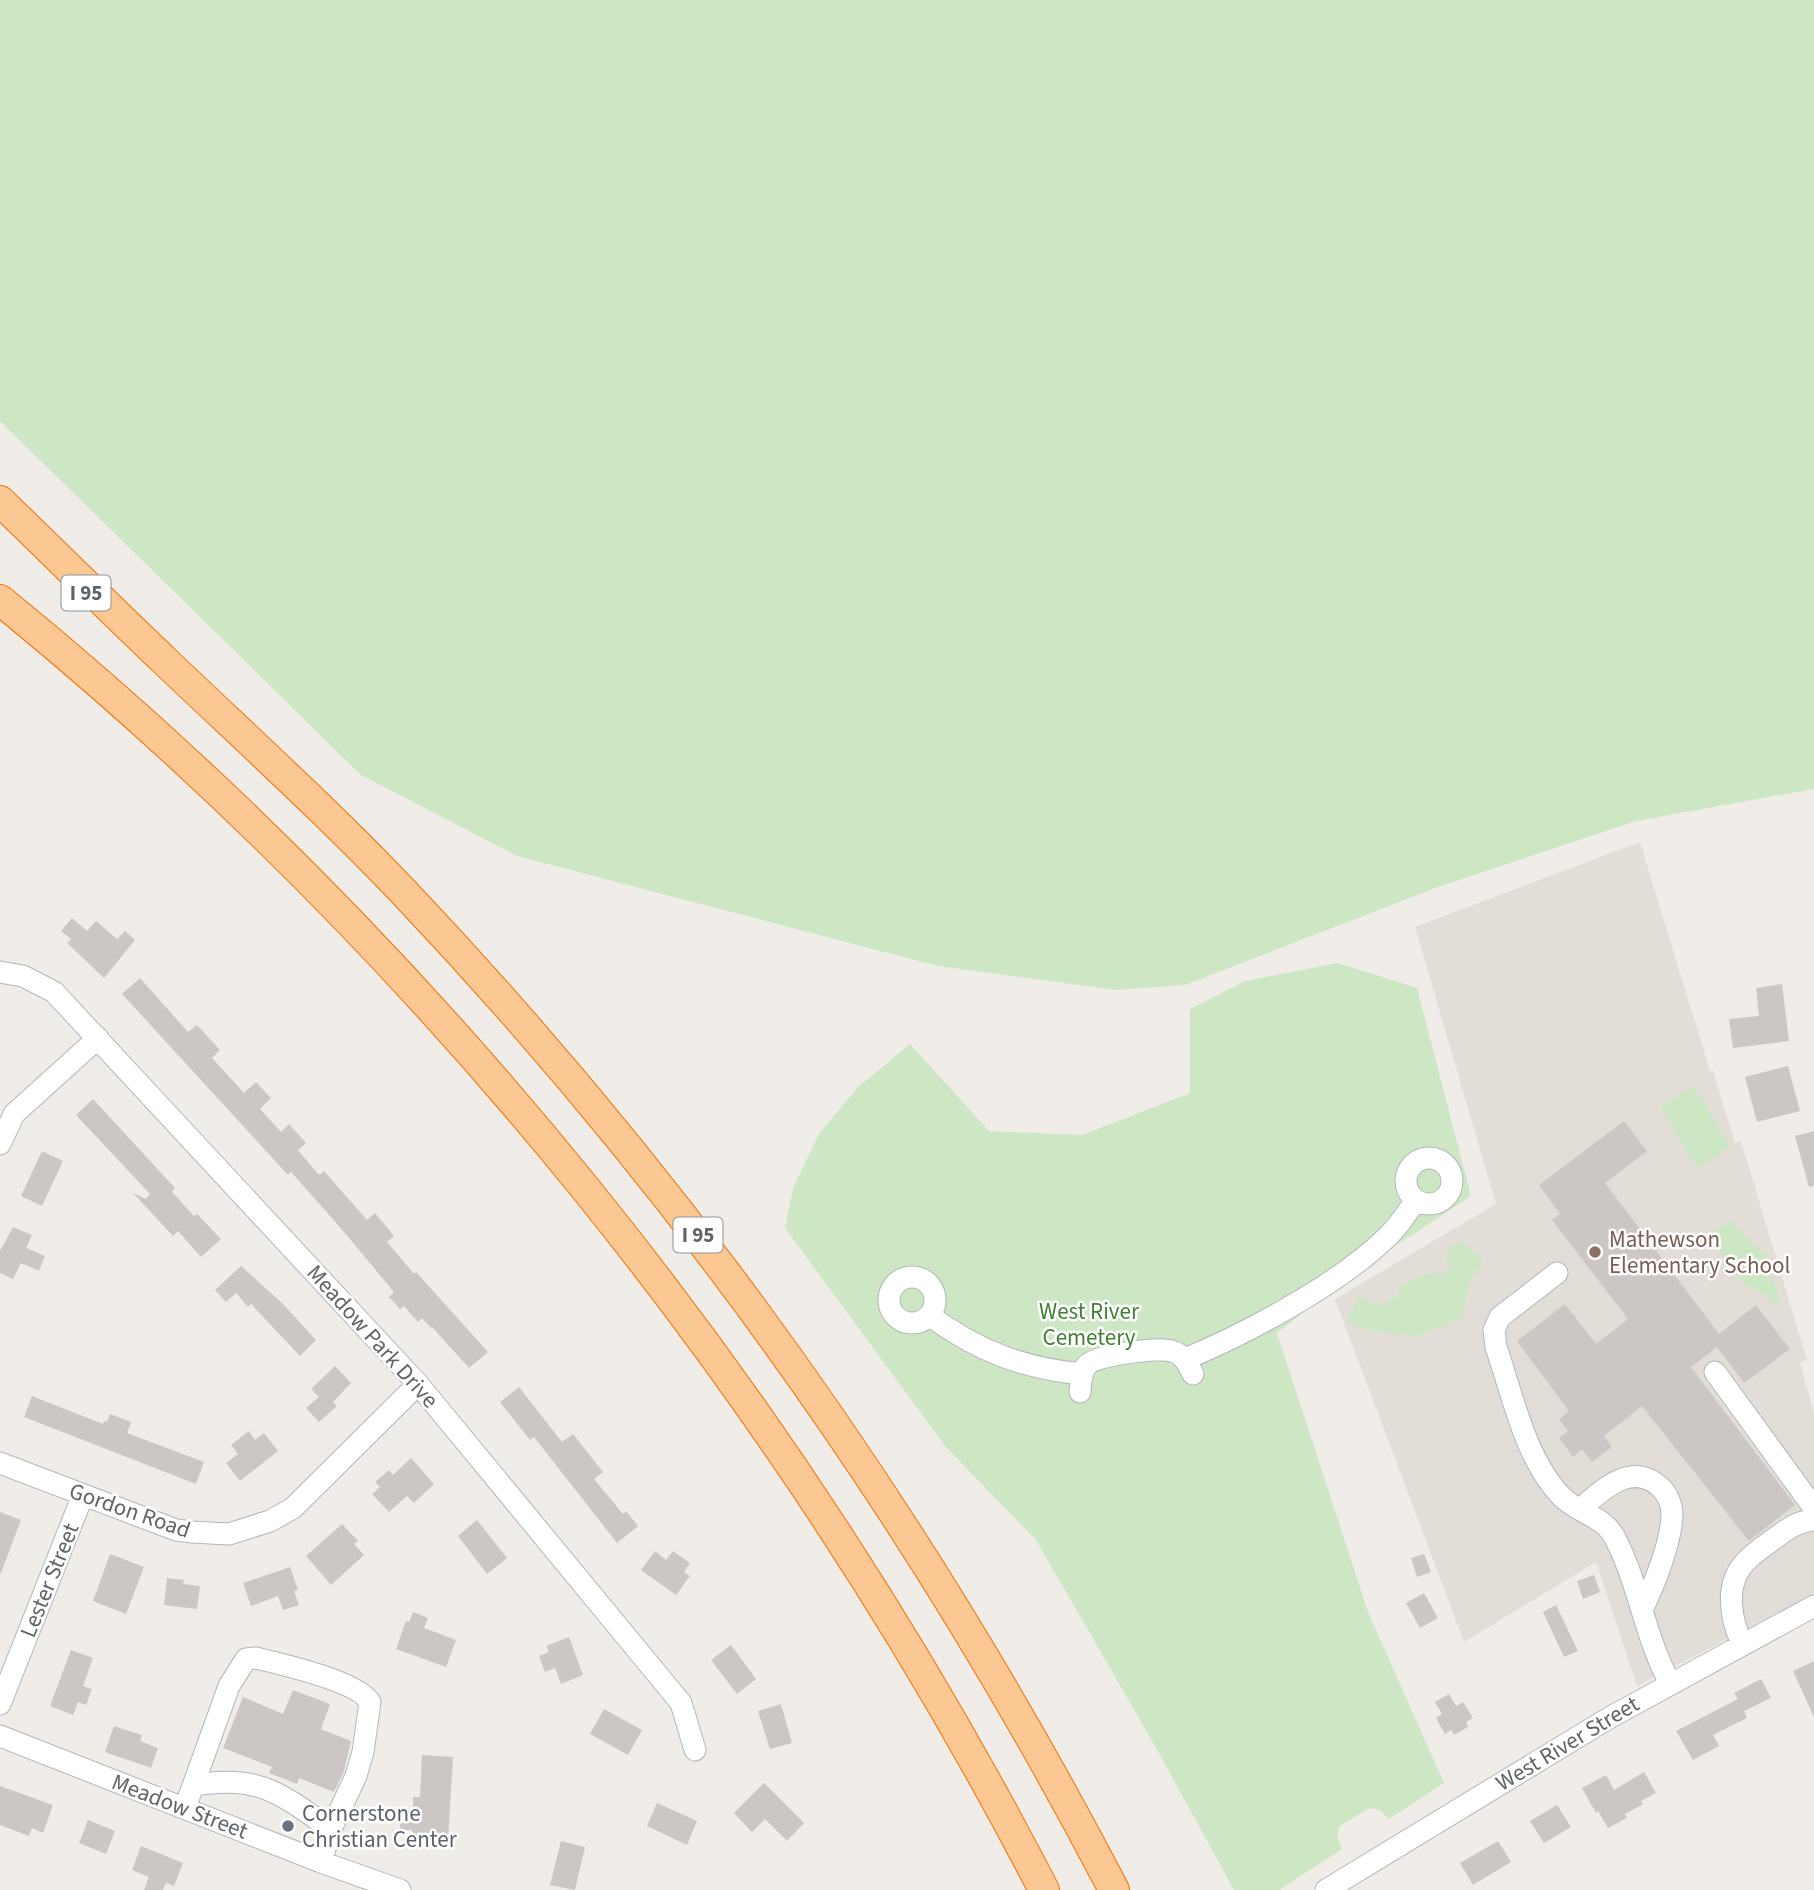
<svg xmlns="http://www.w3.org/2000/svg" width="1814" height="1890" viewBox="0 0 1814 1890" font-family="'Source Sans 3',sans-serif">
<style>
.education{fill:#e3ddd8}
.green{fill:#cde7c4}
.building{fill:#ccc7c4}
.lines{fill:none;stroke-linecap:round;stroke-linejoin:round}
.minor-casing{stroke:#b2b6b9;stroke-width:23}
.highway-casing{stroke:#f47004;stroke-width:32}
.minor{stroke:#fff;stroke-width:21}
.highway{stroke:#fbc893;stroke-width:30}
.education-dot{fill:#8d6e63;stroke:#fff;stroke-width:2.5}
.worship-dot{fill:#6b7280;stroke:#fff;stroke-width:2.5}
.labels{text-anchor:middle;stroke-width:5;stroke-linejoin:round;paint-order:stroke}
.shield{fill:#fff;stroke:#8e9295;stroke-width:2}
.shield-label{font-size:21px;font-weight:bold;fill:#5e6467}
.education-label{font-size:23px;fill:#785e54;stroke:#fff;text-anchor:start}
.park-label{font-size:23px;fill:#438035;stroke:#fff}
.street-label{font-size:23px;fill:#5e6467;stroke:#fff}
.worship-label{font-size:23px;fill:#5b616d;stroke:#fff;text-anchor:start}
</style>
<rect width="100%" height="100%" fill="#f0ece7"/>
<!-- education -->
<path class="education" d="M1640 842 1710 1071H1713L1735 1143 1741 1141 1807 1360 1800 1363 1814 1413V1594L1637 1686 1596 1562 1464 1642 1335 1299 1496 1204 1415 927Z"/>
<!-- green -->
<path class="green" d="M0 0H1814V789L1636 821 1438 887 1185 985 1116 990 938 966 517 856 361 775 0 421Z
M1338 963 1417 988 1471 1196 1347 1278 1277 1333 1368 1612 1444 1783 1389 1819 1380 1810 1369 1808 1340 1826 1337 1835 1342 1849 1279 1890H1234L1155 1746 1036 1540 946 1447 785 1228 793 1188 819 1134 857 1088 910 1044 989 1131 1082 1135 1190 1093V1009L1245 981Z
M1694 1086 1731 1147 1697 1168 1660 1106Z
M1730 1221 1765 1254 1781 1304 1776 1305C1764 1289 1757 1294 1745 1284 1729 1271 1720 1252 1710 1234Z
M1462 1242 1482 1258 1480 1268 1470 1279 1462 1318 1416 1337 1365 1329 1347 1322 1357 1297 1382 1306 1398 1295 1399 1287 1419 1276 1449 1272 1446 1255 1452 1246Z"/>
<!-- building -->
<path class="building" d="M72 918 87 931 96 921 117 939 125 931 135 940 104 978 67 943 71 939 61 931Z
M140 978 188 1032 197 1025 220 1050 212 1058 244 1093 256 1082 271 1098 260 1109 281 1132 289 1124 306 1143 298 1150 319 1175 324 1171 367 1220 375 1213 394 1236 387 1242 414 1274 416 1272 488 1352 469 1368 432 1327 431 1328 422 1318 418 1322 404 1306 400 1309 389 1297 394 1292 339 1226 291 1172 288 1175 122 994Z
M1782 984 1789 1041 1733 1048 1729 1019 1759 1016 1756 988Z
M1788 1066 1800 1111 1757 1122 1745 1077Z
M93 1099 175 1188 172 1192 194 1216 197 1214 221 1239 201 1257 178 1231 173 1236 133 1193 146 1199 150 1194 76 1115Z
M1624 1121 1647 1151 1605 1183 1719 1334 1756 1305 1790 1349 1744 1383 1717 1347 1691 1367 1795 1505 1749 1541 1642 1406 1604 1436 1612 1447 1592 1462 1582 1449 1573 1457 1559 1438 1568 1431 1559 1419 1569 1411 1517 1341 1565 1304 1596 1344 1628 1319 1552 1220 1560 1214 1539 1185Z
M1814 1131V1186L1809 1187 1795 1136Z
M42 1151 63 1161 42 1206 21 1196Z
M13 1227 32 1235 26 1248 45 1256 39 1271 21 1263 13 1279 0 1273V1251Z
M241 1266 283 1304 316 1340 300 1356 251 1304 248 1307 236 1293 226 1302 215 1290Z
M335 1366 351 1383 333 1402 337 1406 319 1422 306 1408 319 1397 311 1389Z
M519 1387 562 1442 573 1434 603 1472 594 1479 623 1514 626 1511 638 1526 617 1543 534 1437 530 1440 500 1402Z
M32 1396 103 1424 104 1421 107 1422 110 1414 131 1422 127 1433 204 1462 196 1484 24 1417Z
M249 1431 255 1440 264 1433 278 1451 240 1481 226 1463 238 1454 231 1445Z
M411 1458 434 1484 414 1503 407 1496 389 1512 372 1494 380 1487 375 1482 389 1470 393 1475Z
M0 1512 21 1520 1 1573H0Z
M477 1520 507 1558 487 1574 458 1536Z
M342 1524 358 1541 354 1544 364 1555 331 1585 306 1556Z
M655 1551 666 1560 673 1551 690 1563 684 1572 690 1576 676 1595 641 1570Z
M110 1554 144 1567 126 1614 93 1601Z
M1424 1554 1431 1572 1417 1577 1411 1558Z
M290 1567 298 1590 294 1591 299 1605 283 1610 278 1596 251 1606 243 1583Z
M1594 1575 1600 1592 1583 1599 1577 1581Z
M167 1578 184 1580 183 1584 200 1586 197 1609 164 1605Z
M1424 1593 1438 1618 1420 1628 1406 1603Z
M1556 1605 1578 1651 1564 1657 1543 1612Z
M413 1612 428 1618 424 1628 456 1640 446 1667 396 1649 406 1621 409 1622Z
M569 1637 583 1675 561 1684 555 1668 545 1672 539 1656 549 1652 546 1646Z
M731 1645 756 1679 737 1694 711 1660Z
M71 1650 93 1658 83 1686 92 1689 86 1705 78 1702 73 1715 50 1706Z
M1814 1661V1717L1793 1671Z
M1761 1679 1771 1698 1744 1711 1747 1718 1713 1735 1719 1746 1693 1760 1676 1731 1738 1699 1734 1693Z
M293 1690 330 1704 321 1729 351 1741 344 1771 334 1792 299 1778 297 1784 269 1773 272 1767 223 1748 243 1697 283 1714Z
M1449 1694 1456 1706 1463 1702 1473 1718 1466 1722 1468 1727 1454 1735 1451 1730 1445 1734 1436 1718 1442 1714 1435 1702Z
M781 1704 792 1743 770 1749 758 1711Z
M604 1709 642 1730 628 1755 590 1734Z
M114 1726 142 1735 140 1741 158 1748 151 1768 105 1752Z
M422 1755 453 1757 448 1840 412 1838V1830H400V1811H413V1797H420Z
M1644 1772 1656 1793 1641 1801 1643 1804 1625 1814 1627 1818 1608 1828 1598 1811 1596 1813 1582 1788 1606 1775 1614 1790Z
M764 1783 804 1823 787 1841 765 1819 752 1832 734 1813Z
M0 1786 53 1805 43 1833 32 1828 29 1836 0 1825Z
M657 1803 697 1821 687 1845 647 1826Z
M1557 1805 1571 1827 1544 1843 1530 1821Z
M88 1820 115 1831 106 1854 79 1843Z
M561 1841 585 1847 575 1890 550 1885Z
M1498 1841 1511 1862 1473 1885 1460 1863Z
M141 1846 183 1863 174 1886 166 1883 163 1890H144L149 1877 132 1870Z"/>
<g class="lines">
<!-- minor casing -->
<g class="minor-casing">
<path id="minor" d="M0 972 23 976 54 992 418 1384 681 1703 695 1750
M0 1144 14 1114 98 1038
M1406 1181a23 23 0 1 1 46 0a23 23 0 1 1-46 0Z
M1557 1273 1500 1317 1494 1330 1496 1347C1513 1396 1525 1459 1562 1497 1579 1514 1604 1516 1615 1538 1639 1584 1645 1638 1670 1683
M889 1300a23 23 0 1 1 46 0a23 23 0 1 1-46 0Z
M930 1316C978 1351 1022 1368 1082 1374
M1185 1359C1246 1334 1339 1284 1386 1238 1398 1227 1407 1213 1416 1200
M1715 1372 1814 1508
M1080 1392C1081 1383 1080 1373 1087 1365 1096 1355 1158 1347 1172 1351 1183 1354 1188 1364 1193 1374
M0 1463 176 1530 192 1532 229 1534 270 1521 293 1508 418 1384
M1580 1509C1602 1491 1630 1461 1659 1486 1667 1493 1672 1504 1672 1515 1671 1544 1655 1582 1643 1608
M1742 1643C1731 1621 1725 1587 1742 1566 1749 1556 1761 1549 1771 1541 1785 1531 1796 1521 1814 1520
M0 1704 83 1495
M0 1736 321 1862 400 1890
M195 1785C259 1774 281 1794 331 1829
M185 1808 229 1686 246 1659 256 1658C281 1664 357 1681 370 1702L363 1752 356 1776 331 1829 321 1862
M1326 1890 1609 1718 1814 1606"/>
</g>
<!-- highway casing -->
<g class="highway-casing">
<path id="highway" d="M0 501C56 555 111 610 168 664 251 743 335 819 413 902 692 1198 926 1529 1114 1890
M0 600C431 951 789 1397 1044 1890"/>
</g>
<!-- minor -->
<use href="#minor" class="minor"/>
<!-- highway -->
<use href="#highway" class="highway"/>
</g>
<!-- markers -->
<circle class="education-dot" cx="1595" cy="1252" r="7"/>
<circle class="worship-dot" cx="288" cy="1826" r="7"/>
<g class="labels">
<!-- shield labels -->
<g class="shield">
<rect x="61.5" y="575.5" width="49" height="35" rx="5"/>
<rect x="673.5" y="1217.5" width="49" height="35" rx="5"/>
</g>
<g class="shield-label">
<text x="86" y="600">I 95</text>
<text x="698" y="1242">I 95</text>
</g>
<!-- education labels -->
<g class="education-label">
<text x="1609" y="1247">Mathewson<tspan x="1609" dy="26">Elementary School</tspan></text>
</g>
<!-- park labels -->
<g class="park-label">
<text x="1089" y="1319">West River<tspan x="1089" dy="26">Cemetery</tspan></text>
</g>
<!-- street labels -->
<g class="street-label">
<text transform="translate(373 1336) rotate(48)" y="8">Meadow Park Drive</text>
<text transform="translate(130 1510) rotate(19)" y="8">Gordon Road</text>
<text transform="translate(49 1580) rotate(-68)" y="8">Lester Street</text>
<text transform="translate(1567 1743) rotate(-31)" y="8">West River Street</text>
<text transform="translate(180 1806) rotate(21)" y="8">Meadow Street</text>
</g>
<!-- worship labels -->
<g class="worship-label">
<text x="302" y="1821">Cornerstone<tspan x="302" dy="26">Christian Center</tspan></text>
</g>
</g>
</svg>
